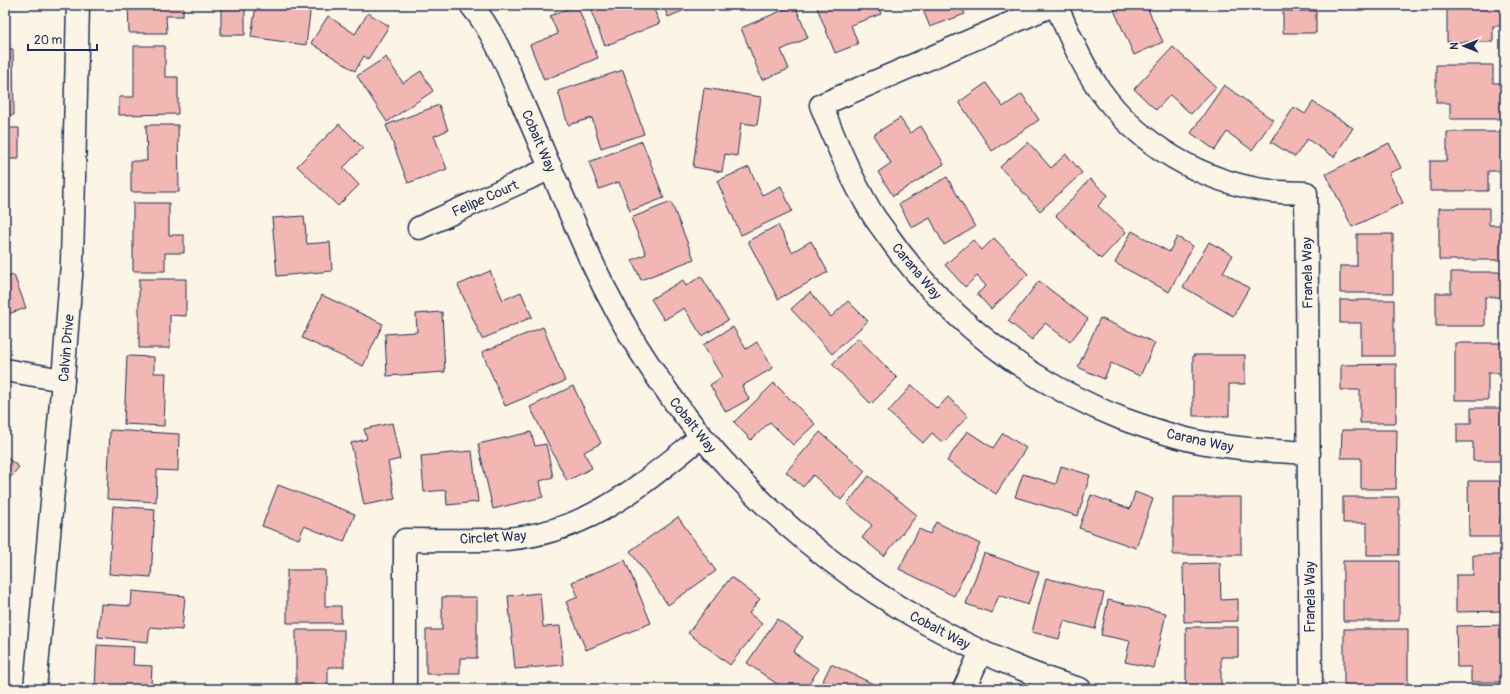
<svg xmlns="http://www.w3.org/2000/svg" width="1510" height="694" viewBox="0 0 1510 694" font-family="Pangolin,sans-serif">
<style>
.building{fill:#f3b7b3;stroke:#1b2f5e}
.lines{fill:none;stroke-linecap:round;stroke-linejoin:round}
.street-casing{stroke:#1b2f5e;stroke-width:25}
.secondary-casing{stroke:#1b2f5e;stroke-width:25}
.street{stroke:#fcf5e5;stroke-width:22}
.secondary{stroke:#fcf5e5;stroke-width:22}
.labels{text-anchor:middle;stroke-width:3;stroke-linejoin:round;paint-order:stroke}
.street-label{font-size:14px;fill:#1b2f5e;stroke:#fcf5e5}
</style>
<rect width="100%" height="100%" fill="#fcf5e5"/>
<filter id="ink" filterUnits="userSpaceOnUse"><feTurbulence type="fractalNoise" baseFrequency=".025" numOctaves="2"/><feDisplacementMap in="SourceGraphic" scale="8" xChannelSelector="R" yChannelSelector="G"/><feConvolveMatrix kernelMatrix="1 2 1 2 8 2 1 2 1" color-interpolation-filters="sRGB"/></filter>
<g filter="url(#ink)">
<!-- building -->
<path class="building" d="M128 5H183V16H166L167 33H129Z
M256 5H276L293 8V5H311L306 45 251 37Z
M577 5 598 58 544 80 530 45 558 34 550 16Z
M604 5H652L660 23 605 46 591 11Z
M663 5H697L668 17Z
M795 5 808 38 781 50 789 69 762 80 741 28Z
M816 5H878L881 14 851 25 858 44 835 53Z
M921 5H961L965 14 930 27Z
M1125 5H1146L1163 42 1134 55 1114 10Z
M1447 5H1505V26H1493V42H1447Z
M221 7H245V35H221Z
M1283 11H1316V33H1283Z
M368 13 389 26 368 59 364 56 355 71 311 43 328 16 355 34Z
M134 46H165V77H178V114L119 115V97H134Z
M1173 47 1216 87 1191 114 1170 95 1156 110 1134 89Z
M5 49H13L14 115H5Z
M386 57 403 83 421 71 433 91 387 122 357 76Z
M1436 65H1493V83H1505V119H1450V103H1436Z
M623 70 644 134 601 148 592 118 568 125 558 91Z
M986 83 1003 107 1022 94 1039 120 992 151 959 102Z
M1224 85 1273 120 1252 150 1227 132 1215 150 1191 133Z
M704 88 761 97 757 125 741 123 737 156 725 154 722 172 693 167Z
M1313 102 1353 128 1334 157 1307 139 1295 157 1271 142 1294 107 1305 114Z
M439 105 448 130 434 136 447 169 408 183 386 125Z
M900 118 910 133 921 126 944 164 893 196 878 172 891 163 873 135Z
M339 124 363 148 343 168 359 185 338 206 297 166Z
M146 125H178L179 192H131V161H147Z
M5 128H19V159H5Z
M1447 132H1505V171H1488V191H1430V161H1447Z
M642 141 664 198 630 211 619 182 599 189 589 162Z
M1028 142 1051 168 1066 154 1082 173 1040 211 1000 167Z
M1389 143 1401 168 1389 173 1403 203 1352 227 1326 174Z
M749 167 762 195 781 186 792 211 741 235 717 181Z
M947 177 975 227 944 245 930 218 912 228 899 204Z
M1090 179 1108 195 1098 206 1126 232 1101 259 1056 216Z
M671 202 694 259 641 280 632 260 646 254 631 218Z
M133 203H169V235H184V253H165V271H133Z
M1439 208H1489V225H1505V260H1439Z
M304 216 307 244 330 242 332 271 277 276 272 218Z
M778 225 792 252 811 241 828 272 778 299 748 241Z
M1132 231 1169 252 1177 237 1193 246 1169 292 1115 263Z
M1357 234H1393V293H1340V266H1357Z
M994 238 1028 274 991 309 977 294 986 286 977 276 965 287 945 265 973 240 982 250Z
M1209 242 1233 255 1223 272 1249 288 1233 316 1183 287Z
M490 271 503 300 521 292 532 317 482 339 458 285Z
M1451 272H1505V297H1485V326H1436V293H1451Z
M14 275 26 308 5 315V278Z
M701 276 728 320 702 336 684 308 664 320 651 299 683 280 686 286Z
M139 279H186V316L170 315V348H139Z
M1039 281 1088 319 1070 342 1045 323 1032 340 1008 321Z
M810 292 831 317 848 301 868 321 832 354 791 309Z
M322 295 383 324 363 366 302 338Z
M1340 300H1394V356H1361V323H1340Z
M442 312 445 372 387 376 385 334 417 332 416 314Z
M1100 318 1155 343 1140 376 1111 363 1104 379 1078 367Z
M543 327 565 381 505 406 482 352Z
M733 327 746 349 757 342 773 368 742 386 749 399 726 412 710 385 722 377 703 345Z
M858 338 897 378 871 404 832 364Z
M1455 343H1505V373H1488V400H1455Z
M1193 355H1245V384H1229V416H1193Z
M127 356 154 357V373H166L164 426 124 424Z
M1396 364V423H1360V390H1341V365Z
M774 383 815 424 793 445 770 422 751 440 734 422Z
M912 385 937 409 948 397 968 416 943 443 932 433 923 443 888 412Z
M573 386 601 443 584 452 592 468 567 481 530 407Z
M1471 408H1505V461H1473V442H1457V423H1471Z
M392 423 400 459 388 462 395 499 364 505 351 443 367 439 364 429Z
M110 430 179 434 178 471 157 470 156 502 107 499Z
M1342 430H1397L1396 489H1361V458H1341Z
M967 431 993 448 1003 433 1026 448 996 494 947 461Z
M531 432 535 446 546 444 553 477 540 481 543 497 493 509 478 444Z
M820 432 865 471 841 500 813 475 803 487 786 472Z
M472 451 478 502 447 505 446 490 424 492 421 456Z
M5 456 19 467 5 484Z
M1061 466 1090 475 1078 516 1015 497 1023 474 1056 484Z
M869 476 917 515 884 556 862 538 872 525 847 504Z
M1468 481H1505V517L1500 518V537H1469Z
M278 485 355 514 344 542 304 526 299 539 262 526Z
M1135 492 1153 499 1136 548 1079 528 1091 495 1130 509Z
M1173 497H1241V555H1173Z
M1343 497H1399V555H1367V523H1343Z
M113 506 155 509 151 577 109 574Z
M678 517 716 571 668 605 630 551Z
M936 522 980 544 954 596 899 569 919 529 930 534Z
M984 553 1039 572 1028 605 999 595 992 613 966 604Z
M1473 555H1505V611L1456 612V575H1473Z
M625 560 651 623 586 650 566 602 578 597 572 582Z
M1343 561H1399V621H1343Z
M1220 563 1221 600 1238 599V621L1184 622 1183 564Z
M287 570H325V606H341V623H287Z
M731 577 760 599 749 613 762 624 730 665 688 633Z
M1046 578 1104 593 1095 629 1064 621 1059 639 1032 632Z
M132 591 185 596 182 630 150 627 148 642 98 637 101 604 131 606Z
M540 593 543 627 560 626 563 665 515 669 508 596Z
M442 597H477V658H460V674H426V630H442Z
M1108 600 1166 613 1154 668 1125 662 1130 641 1101 635Z
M777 619 803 637 793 652 819 669 805 689H784L747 663Z
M1505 625V682H1471V667H1457L1456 626Z
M1186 627H1238V657H1221V688H1186Z
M1344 629H1408V687H1344Z
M296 630H344V667H328V686H296Z
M97 645 134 647 133 665 152 666 151 686 133 685V689H95Z
M831 664 884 689H819Z
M457 688H501V689H457Z"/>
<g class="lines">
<!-- street casing -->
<g class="street-casing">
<path id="street" d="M471 5C495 33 508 69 522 102 544 153 566 205 589 256 664 421 790 554 952 637 993 658 1036 677 1080 689
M1053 5 821 105C835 141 850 176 870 210 875 219 882 227 888 236 946 319 1029 382 1123 419 1148 428 1174 437 1200 442 1236 449 1272 451 1309 453
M1056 5C1069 34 1081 63 1099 89 1139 145 1202 182 1270 191 1281 193 1294 192 1306 193L1311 689
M419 228 551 168
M5 370 63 380
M405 689V540C439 540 473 541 506 539 590 532 638 487 701 437
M964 689 981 652"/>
</g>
<!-- secondary casing -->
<g class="secondary-casing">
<path id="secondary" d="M35 689 63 380 72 263 78 5"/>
</g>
<!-- street -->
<use href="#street" class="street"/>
<!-- secondary -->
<use href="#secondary" class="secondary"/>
</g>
</g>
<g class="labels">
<!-- street labels -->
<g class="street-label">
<text transform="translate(539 141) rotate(67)" y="5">Cobalt Way</text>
<text transform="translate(485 198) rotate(-24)" y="5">Felipe Court</text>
<text transform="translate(917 271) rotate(50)" y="5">Carana Way</text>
<text transform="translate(1307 273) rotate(-91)" y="5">Franela Way</text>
<text transform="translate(66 348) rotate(-85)" y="5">Calvin Drive</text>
<text transform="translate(693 425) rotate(52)" y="5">Cobalt Way</text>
<text transform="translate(1200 440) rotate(12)" y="5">Carana Way</text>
<text transform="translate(493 537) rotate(-3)" y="5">Circlet Way</text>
<text transform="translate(1310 597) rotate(-90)" y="5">Franela Way</text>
<text transform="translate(940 630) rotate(28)" y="5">Cobalt Way</text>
</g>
</g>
<!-- margin -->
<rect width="1510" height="694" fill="none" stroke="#fcf5e5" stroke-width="20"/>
<rect x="10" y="10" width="1490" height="674" fill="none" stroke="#1b2f5e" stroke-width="1.5" filter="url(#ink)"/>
<!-- north arrow -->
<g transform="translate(1464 46) rotate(270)" stroke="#fcf5e5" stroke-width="3" paint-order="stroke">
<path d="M0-3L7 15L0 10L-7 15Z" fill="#1b2f5e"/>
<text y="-6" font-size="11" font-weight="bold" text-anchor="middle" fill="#1b2f5e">N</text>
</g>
<!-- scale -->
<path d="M28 44v6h69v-6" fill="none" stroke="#1b2f5e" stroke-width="2"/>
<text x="34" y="44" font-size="12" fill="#1b2f5e" stroke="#fcf5e5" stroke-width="3" paint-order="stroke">20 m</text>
</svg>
